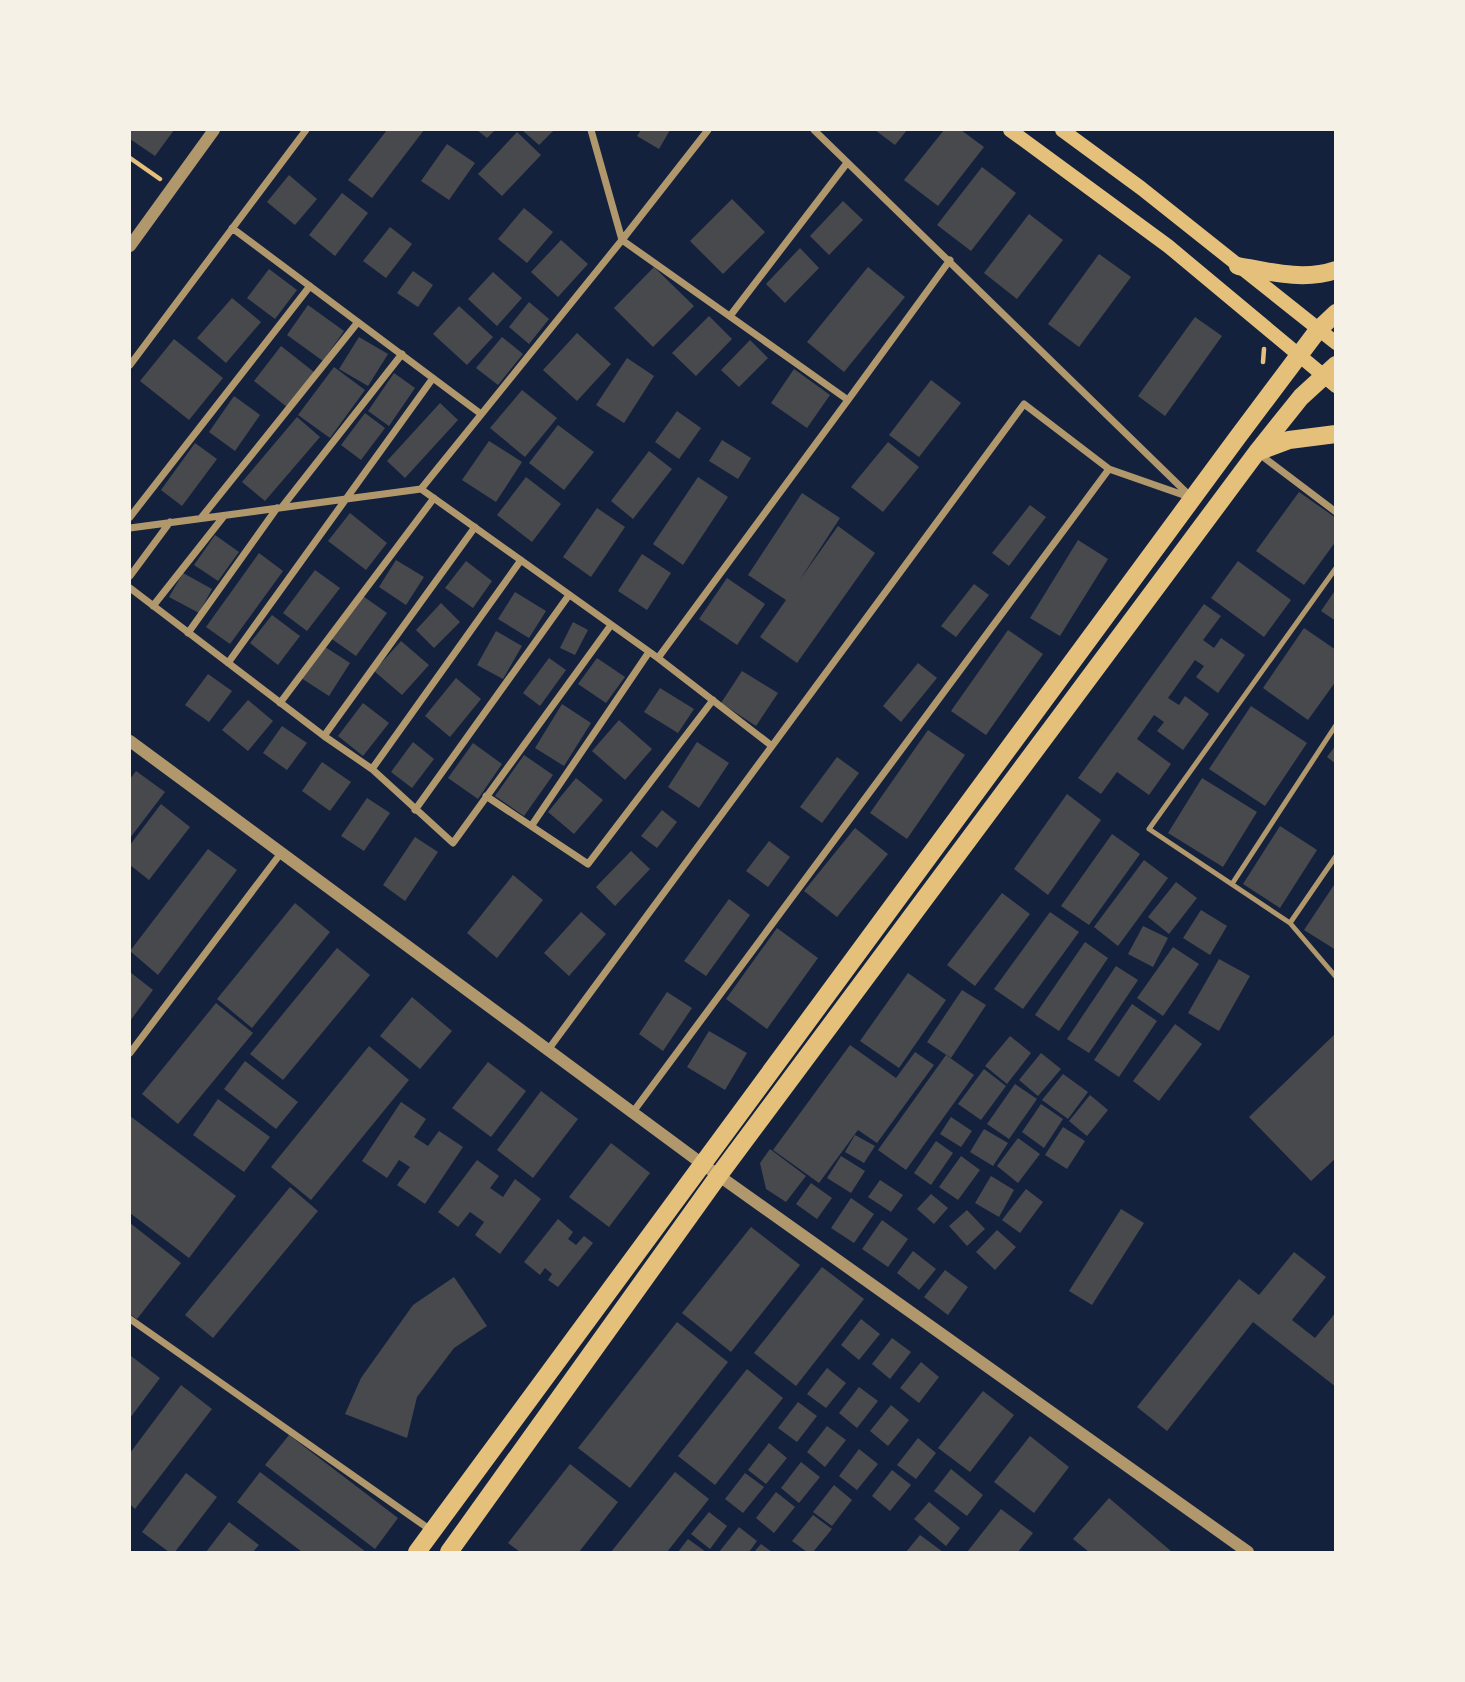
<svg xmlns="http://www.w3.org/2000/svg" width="1465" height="1682" viewBox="0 0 1465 1682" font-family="'IBM Plex Sans',sans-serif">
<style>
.building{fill:#48494c}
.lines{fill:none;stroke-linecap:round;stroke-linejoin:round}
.path{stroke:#e5c07b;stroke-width:4.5}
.service{stroke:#b1986c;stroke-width:5}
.minor{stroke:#b1986c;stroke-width:7}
.tertiary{stroke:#b1986c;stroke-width:12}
.secondary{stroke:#e5c07b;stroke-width:14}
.primary{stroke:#e5c07b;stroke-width:18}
</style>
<rect width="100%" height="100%" fill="#14213d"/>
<!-- building -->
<path class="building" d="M130 130H174L155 156 130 139Z
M387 130H424L372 198 348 180Z
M477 130H495L487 138Z
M522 130H554L539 145Z
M641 130H670L659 149 637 136Z
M875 130H907L895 145Z
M944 130H961L984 147 938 206 904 180Z
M517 132 541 155 502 196 478 174Z
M447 144 475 163 449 200 421 181Z
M982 167 1016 193 971 251 937 225Z
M289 175 317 199 295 225 267 202Z
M342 193 368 213 335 256 309 235Z
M732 199 765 232 723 274 690 241Z
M843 201 863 220 829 255 810 236Z
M524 208 553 232 527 263 498 239Z
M1029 214 1063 240 1017 299 984 273Z
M390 227 412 244 386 278 363 261Z
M561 240 588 264 558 297 531 272Z
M800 248 819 268 785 303 766 284Z
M1099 254 1131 277 1079 347 1048 324Z
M654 267 694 306 653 347 614 308Z
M868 267 905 297 844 372 807 342Z
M269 269 297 290 275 319 247 298Z
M413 271 433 285 418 307 397 293Z
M493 272 522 298 497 326 468 299Z
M232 298 261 322 226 363 197 338Z
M529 302 549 319 529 344 509 327Z
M308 305 344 331 323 361 287 335Z
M459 306 493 337 467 365 433 334Z
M709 316 732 339 696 376 672 353Z
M1195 317 1222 336 1165 416 1138 396Z
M577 333 611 364 577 401 543 370Z
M359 337 388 354 368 386 339 369Z
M502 337 523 354 498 385 476 368Z
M174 339 223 378 189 420 140 381Z
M750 340 768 358 739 387 721 370Z
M281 346 314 372 287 407 254 381Z
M627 358 654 376 624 423 596 405Z
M334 367 365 390 330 438 298 415Z
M794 369 830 395 807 428 771 403Z
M394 373 415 388 389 426 368 411Z
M931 380 961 403 919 457 889 435Z
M522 390 557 418 525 457 490 428Z
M234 396 260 415 235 451 209 432Z
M440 403 458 420 405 478 387 461Z
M677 411 701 428 679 459 655 442Z
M365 413 385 428 361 460 341 445Z
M297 417 320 437 265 501 242 482Z
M558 425 594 452 564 490 529 463Z
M722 440 751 458 738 479 709 461Z
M489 441 522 462 496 502 462 480Z
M888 442 919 467 883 512 851 487Z
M195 443 217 459 182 506 161 490Z
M649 451 672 469 633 519 611 501Z
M526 477 561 504 532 542 497 515Z
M698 477 728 497 683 565 653 544Z
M1299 492 1336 518V541L1304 585 1256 551Z
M802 493 840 518 799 581 838 526 875 553 797 663 760 637 786 600 748 575Z
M1030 505 1046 517 1009 566 992 553Z
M597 508 625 527 591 577 563 557Z
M350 513 387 543 366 570 328 541Z
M215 535 239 552 218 581 194 565Z
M1078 540 1108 559 1060 636 1030 618Z
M259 553 283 571 230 644 206 627Z
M642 554 671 573 647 610 618 591Z
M396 560 424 577 406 605 379 587Z
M466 561 492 581 473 608 445 588Z
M1238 561 1291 600 1264 637 1211 598Z
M315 570 340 588 307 631 283 613Z
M183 573 212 589 199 613 169 597Z
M727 578 765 604 737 645 699 619Z
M974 584 989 595 956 637 941 626Z
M1336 589V621L1321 611Z
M515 592 546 611 529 638 498 619Z
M360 594 387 613 356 656 329 637Z
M441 603 460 622 434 648 416 630Z
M1204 604 1221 616 1203 640 1214 648 1221 638 1245 655 1218 693 1196 677 1204 666 1195 660 1168 698 1179 705 1185 696 1209 714 1183 750 1157 731 1164 722 1154 715 1137 739 1171 764 1149 795 1117 772 1101 794 1078 778Z
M272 615 300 636 278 665 250 643Z
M573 622 588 630 575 655 560 648Z
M1304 628 1336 650V681L1308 720 1263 688Z
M1008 630 1043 654 986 735 951 711Z
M496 631 522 646 503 679 477 665Z
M401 641 429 665 402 695 374 671Z
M322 645 350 663 329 696 301 678Z
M549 658 566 670 540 706 523 693Z
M597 658 625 677 606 703 578 684Z
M918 663 937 678 901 722 883 706Z
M742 671 778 693 756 726 721 703Z
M208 674 232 691 209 722 185 705Z
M456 678 481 699 450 737 425 716Z
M660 688 694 709 678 733 644 712Z
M248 700 273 721 248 751 222 730Z
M363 703 389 723 363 756 338 736Z
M562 704 591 723 564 766 535 748Z
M1251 706 1307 743 1265 806 1209 769Z
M619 720 652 749 625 780 592 751Z
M282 726 307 743 287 770 263 753Z
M928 730 965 755 907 839 870 813Z
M413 742 434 759 412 788 391 772Z
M697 742 729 763 699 808 668 787Z
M473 743 502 764 478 799 448 778Z
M1336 745V764L1327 757Z
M524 755 553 775 524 816 495 796Z
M837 757 859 773 822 823 800 807Z
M322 762 351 782 330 811 302 791Z
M136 771 165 792 130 838V779Z
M576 778 603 800 574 834 548 812Z
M1202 778 1257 812 1223 867 1168 833Z
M1067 794 1101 820 1048 895 1014 869Z
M367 798 390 813 364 851 341 836Z
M161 804 190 827 149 880 130 865V845Z
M662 810 677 822 657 848 641 836Z
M1280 826 1317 850 1280 908 1243 884Z
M855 828 888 854 837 917 804 891Z
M1112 834 1140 854 1089 925 1061 906Z
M415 837 438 852 405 901 383 885Z
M769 841 790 857 768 887 746 871Z
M208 849 237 870 158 975 130 951Z
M631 851 650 869 615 906 596 887Z
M1144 860 1168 878 1118 946 1094 927Z
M513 875 543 900 497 958 467 933Z
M1176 882 1197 898 1169 934 1148 917Z
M1336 882V950L1304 930Z
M1002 893 1030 914 975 986 947 965Z
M729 899 750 915 706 976 684 961Z
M295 903 330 932 252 1028 217 999Z
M1201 910 1227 926 1210 955 1183 938Z
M581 912 606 934 569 976 544 953Z
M1050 912 1079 932 1023 1009 994 989Z
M1143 926 1168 938 1153 967 1128 954Z
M777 928 818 958 767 1029 726 999Z
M1085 942 1108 958 1059 1031 1035 1015Z
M1173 947 1199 964 1163 1016 1137 998Z
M337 948 370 975 283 1080 250 1054Z
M1219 959 1250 976 1219 1031 1188 1013Z
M1116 966 1138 980 1089 1053 1067 1039Z
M130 972 153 990 130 1021Z
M908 973 946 1000 899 1068 860 1041Z
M962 990 986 1005 951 1058 927 1042Z
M667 992 692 1008 663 1051 639 1034Z
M412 997 452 1031 420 1069 380 1036Z
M216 1003 253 1033 178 1124 142 1094Z
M1132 1004 1157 1021 1119 1077 1094 1060Z
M1175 1024 1202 1044 1159 1101 1133 1081Z
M709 1031 747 1053 725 1090 687 1067Z
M1336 1033V1158L1311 1181 1249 1117Z
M1010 1036 1031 1053 1007 1084 985 1066Z
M850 1045 896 1078 915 1052 934 1065 877 1143 858 1130 819 1183 773 1150Z
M369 1046 409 1080 311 1200 271 1167Z
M1041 1053 1061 1069 1038 1096 1019 1080Z
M946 1055 974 1075 906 1170 878 1150Z
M245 1061 298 1102 276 1129 224 1089Z
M488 1062 526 1091 491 1137 452 1108Z
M984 1069 1006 1086 981 1120 958 1104Z
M1063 1074 1088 1092 1068 1119 1042 1100Z
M1015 1084 1037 1099 1009 1139 987 1124Z
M541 1091 578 1119 533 1178 497 1150Z
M1090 1095 1108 1110 1087 1136 1069 1121Z
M218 1099 270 1137 244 1172 193 1135Z
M401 1102 426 1119 414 1137 428 1146 439 1131 463 1147 425 1204 397 1185 410 1167 399 1160 387 1178 362 1161Z
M1041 1104 1063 1119 1044 1148 1022 1132Z
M130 1116 236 1196 189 1258 130 1213Z
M951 1117 972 1131 961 1147 940 1134Z
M1063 1127 1085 1141 1067 1169 1045 1155Z
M984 1129 1008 1143 993 1166 970 1152Z
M855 1135 875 1146 864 1163 845 1152Z
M1018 1138 1040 1154 1018 1183 997 1166Z
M936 1141 953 1153 931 1185 914 1173Z
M611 1143 650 1173 609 1227 569 1197Z
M770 1149 806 1176 786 1202 766 1189 760 1163Z
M841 1156 865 1171 851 1193 827 1178Z
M961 1156 980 1170 958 1200 939 1187Z
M477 1160 499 1176 490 1188 503 1197 515 1179 541 1199 500 1254 475 1235 484 1222 470 1212 458 1227 438 1212Z
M991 1176 1014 1190 999 1217 975 1203Z
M880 1180 903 1195 891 1212 868 1197Z
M811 1183 832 1198 817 1219 796 1204Z
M290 1187 318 1211 213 1338 185 1315Z
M1026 1189 1043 1202 1020 1233 1002 1220Z
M931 1194 948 1208 934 1224 917 1209Z
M851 1198 874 1214 854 1243 831 1228Z
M1121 1209 1144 1223 1092 1305 1069 1291Z
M967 1210 985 1229 967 1246 949 1226Z
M558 1219 573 1232 568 1239 576 1245 584 1236 593 1243 558 1287 548 1280 552 1274 545 1268 540 1275 524 1262Z
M882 1220 908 1239 888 1267 862 1249Z
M130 1223 181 1263 137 1319 130 1314Z
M751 1227 800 1265 731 1352 682 1313Z
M997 1230 1016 1247 995 1270 976 1252Z
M913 1251 936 1269 919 1290 897 1273Z
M1294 1252 1326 1277 1292 1320 1315 1338 1336 1312V1387L1253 1322 1167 1431 1137 1407 1239 1279 1259 1295Z
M822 1267 864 1299 796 1386 754 1353Z
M945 1270 968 1287 948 1315 924 1297Z
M454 1277 487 1326 454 1348 417 1397 407 1438 345 1414 361 1378 413 1305Z
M861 1319 880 1334 859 1360 841 1345Z
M677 1322 728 1362 630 1488 578 1448Z
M892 1338 911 1352 890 1379 872 1364Z
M131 1356 160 1378 130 1418V1359Z
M921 1362 939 1377 919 1403 900 1388Z
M827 1368 846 1383 826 1408 807 1394Z
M747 1369 783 1398 715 1485 678 1456Z
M181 1385 212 1409 135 1509 130 1504V1453Z
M859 1387 878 1401 857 1428 839 1413Z
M983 1391 1014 1415 970 1472 938 1448Z
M798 1402 817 1416 797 1442 778 1428Z
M891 1405 909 1420 888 1446 870 1431Z
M827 1426 846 1440 825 1467 807 1452Z
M289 1435 398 1518 375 1549 265 1465Z
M1030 1436 1069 1467 1034 1513 994 1482Z
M918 1438 936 1453 916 1479 897 1465Z
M769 1443 787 1458 766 1484 748 1470Z
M859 1449 878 1464 857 1490 839 1476Z
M801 1462 820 1477 799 1503 781 1488Z
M570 1464 618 1502 579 1552H520L508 1543Z
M951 1469 983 1495 967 1516 934 1491Z
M892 1470 911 1485 890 1511 872 1496Z
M260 1472 366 1552H302L237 1502Z
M675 1472 709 1499 667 1552H611Z
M186 1473 217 1497 175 1552H169L142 1532Z
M745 1473 764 1487 743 1513 725 1499Z
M834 1485 852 1500 832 1526 813 1512Z
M776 1492 795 1507 774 1533 756 1518Z
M1109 1498 1172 1552H1089L1073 1539Z
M929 1502 960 1528 946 1546 914 1519Z
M1001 1509 1033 1533 1018 1552H967Z
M709 1512 727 1526 710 1549 691 1534Z
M813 1515 832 1529 813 1552H807L792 1541Z
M229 1522 259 1545 253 1552H206Z
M739 1527 757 1541 749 1552H719Z
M920 1535 943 1552H906Z
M688 1539 706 1552H678Z
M761 1544 772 1552H754Z"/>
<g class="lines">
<!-- path -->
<path class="path" d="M130 158 160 179
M1263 362 1264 349"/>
<!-- service -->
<path class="service" d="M1336 568 1149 829 1290 923 1336 977
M1232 884 1336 725
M1290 923 1336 856"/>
<!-- minor -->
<path class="minor" d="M814 130 1189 495
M232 228 481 414
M730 316 847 163
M130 365 306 130
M848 400 950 260
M1258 453 1336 512
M421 489 622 240 591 130
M282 507 402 354
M130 517 310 286
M201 518 358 322
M130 528 421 489 658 658 772 746
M130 576 170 522
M130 588 324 736 372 769 453 843 611 625
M153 606 224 516
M188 633 277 508
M658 658 848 400 622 240 708 130
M228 663 433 378
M280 703 434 498
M324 736 475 527
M372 769 521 560
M486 796 588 864 713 700
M415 810 569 595
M532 825 649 652
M548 1050 1024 404 1109 469 1192 498
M130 1053 281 853
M633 1112 1109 469
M130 1319 432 1531"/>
<!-- tertiary -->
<path class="tertiary" d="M130 246 214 130
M130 741 701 1163 1248 1552"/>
<!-- secondary -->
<path class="secondary" d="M1010 130 1168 246 1336 386
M1062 130 1141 188 1336 343"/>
<!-- primary -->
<path class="primary" d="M1238 266C1270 272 1304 281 1336 270
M1257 452 1289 440 1336 434
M417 1552 1237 438 1318 330 1336 313
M449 1552 719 1175 1257 452 1301 397 1336 365"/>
</g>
<!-- border -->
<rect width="1465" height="1682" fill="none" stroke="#f6f1e7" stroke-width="262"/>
</svg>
